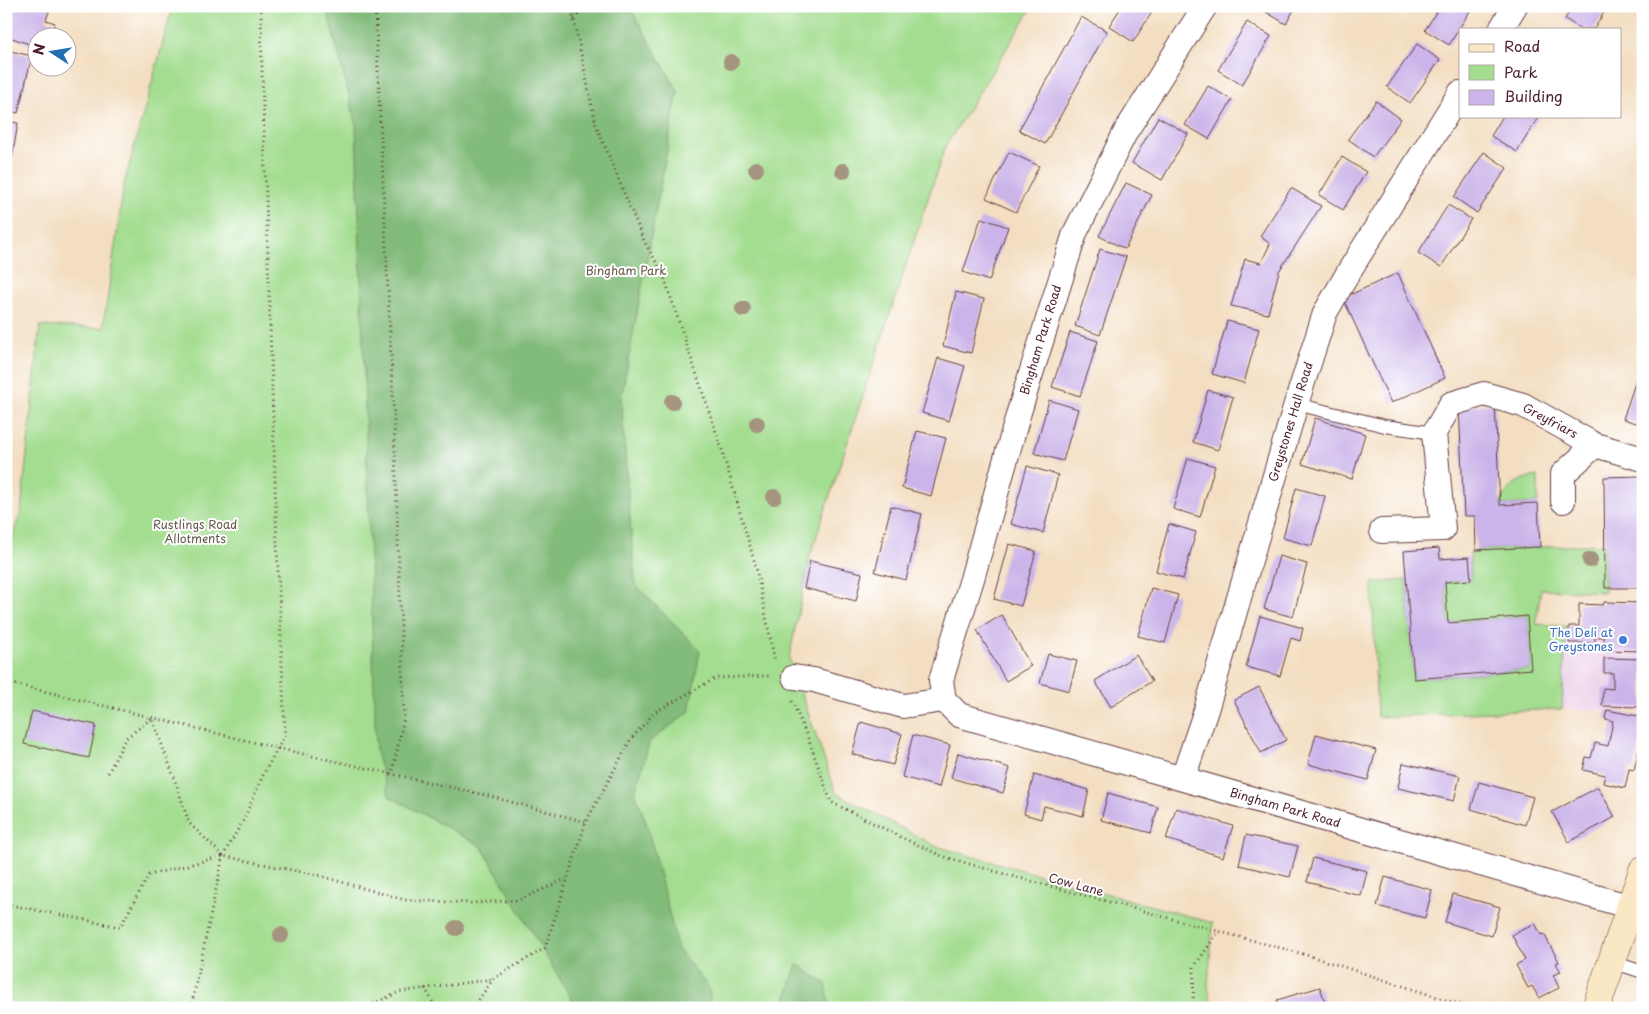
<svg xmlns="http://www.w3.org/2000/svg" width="1649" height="1014" viewBox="0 0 1649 1014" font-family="'Playpen Sans',sans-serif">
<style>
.built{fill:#edd1e9}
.green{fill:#a3dd8f;stroke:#767e5d}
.forest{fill:#82bc7a;stroke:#666e52}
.building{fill:#cbb4e9}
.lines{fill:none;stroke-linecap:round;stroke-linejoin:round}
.lane-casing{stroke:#633c42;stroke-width:14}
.street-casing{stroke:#633c42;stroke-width:26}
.secondary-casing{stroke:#633c42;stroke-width:29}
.path{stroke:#633c42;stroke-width:3;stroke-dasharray:1 4;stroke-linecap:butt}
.lane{stroke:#fff;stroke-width:12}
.street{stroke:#fff;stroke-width:24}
.secondary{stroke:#fae7c3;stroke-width:28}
.tree{fill:#a5947f}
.shop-dot{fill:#3f7fe0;stroke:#fff;stroke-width:2}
.labels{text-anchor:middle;stroke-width:4;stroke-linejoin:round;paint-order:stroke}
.park-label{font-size:12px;fill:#655849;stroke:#fff}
.street-label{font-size:12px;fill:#4a1f2b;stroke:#fff}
.shop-label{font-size:12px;fill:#366cbe;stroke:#fff;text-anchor:end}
</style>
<rect width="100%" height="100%" fill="#fff"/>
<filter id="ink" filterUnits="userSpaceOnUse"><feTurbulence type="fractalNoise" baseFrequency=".02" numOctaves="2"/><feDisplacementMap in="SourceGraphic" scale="10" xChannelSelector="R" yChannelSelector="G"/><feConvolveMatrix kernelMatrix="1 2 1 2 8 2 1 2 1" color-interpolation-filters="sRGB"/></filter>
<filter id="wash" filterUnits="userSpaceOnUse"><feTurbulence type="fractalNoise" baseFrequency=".0096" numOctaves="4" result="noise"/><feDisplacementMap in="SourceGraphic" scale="20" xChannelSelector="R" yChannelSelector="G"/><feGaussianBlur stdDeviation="1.12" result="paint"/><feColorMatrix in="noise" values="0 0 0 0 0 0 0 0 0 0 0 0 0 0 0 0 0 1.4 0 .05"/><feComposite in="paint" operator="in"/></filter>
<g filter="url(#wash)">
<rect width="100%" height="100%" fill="#f3dec1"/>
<!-- built -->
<path class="built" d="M1566 626 1643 627V711L1562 709Z"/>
<!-- green -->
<path class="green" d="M173 6H1033L945 147 810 556 789 658 836 793 935 846 1213 923 1208 986 1212 1008H6V558L21 511 40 326 103 328 124 184Z
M1538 476V503L1500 505C1508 485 1517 479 1538 476Z
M1604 544V592L1541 589 1536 624 1566 626 1562 709 1377 717 1372 583 1406 580 1414 679 1531 669 1527 616 1448 623 1445 582 1471 580 1470 553H1477L1476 550Z"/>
<!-- forest -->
<path class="forest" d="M326 6H629L678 91 621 399 635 584 700 651 689 712 650 741 635 792 647 825 678 949 709 988 711 1008H577L481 846 389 796 376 752 356 123Z
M797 964 826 984 830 1008H783Z"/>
<g id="blocks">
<!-- building -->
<path class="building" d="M14 6H51L46 20 55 23 50 37 40 33 35 46 6 36V28Z
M1122 6H1156L1133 42 1109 26Z
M1256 6H1296L1286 24Z
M1440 6H1473L1449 45 1425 30Z
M1573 6H1608L1594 29H1581L1565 19Z
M1081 17 1107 31 1045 144 1019 130Z
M1247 22 1271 36 1242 85 1218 70Z
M1417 44 1440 60 1410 103 1387 87Z
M6 50 32 56 18 113 6 110Z
M1208 86 1232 100 1209 139 1185 125Z
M1376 101 1401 119 1373 157 1348 139Z
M1503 116H1539L1517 152 1491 136Z
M1158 117 1188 134 1162 180 1132 163Z
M6 121 18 123 9 177H6Z
M1009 152 1039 166 1016 212 986 198Z
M1484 152 1507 168 1477 213 1454 197Z
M1342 157 1366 172 1343 210 1319 195Z
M1126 183 1152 195 1125 249 1099 236Z
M1291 188 1321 206 1279 271 1268 314 1231 306 1245 259 1261 263 1270 244 1260 236Z
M1448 205 1471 219 1441 267 1418 253Z
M981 218 1008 227 989 281 963 272Z
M1100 249 1126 257 1100 335 1075 326Z
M1398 273 1445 378 1391 403 1343 298Z
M956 292 984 299 971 353 943 346Z
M1227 321 1259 329 1244 383 1212 374Z
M1070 332 1098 341 1080 396 1052 387Z
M938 358 965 366 949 421 922 413Z
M1638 374 1643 376V425L1623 419Z
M1208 390 1233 397 1218 450 1193 442Z
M1049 400 1078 409 1063 461 1034 453Z
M1495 404 1500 505 1538 503 1540 547 1476 550 1475 516H1464L1459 406Z
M1315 418 1365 434 1352 479 1302 464Z
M917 431 946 438 931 496 902 488Z
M1188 458 1215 466 1200 517 1173 509Z
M1027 466 1058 475 1043 533 1011 524Z
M1643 476V588H1605L1604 477Z
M1296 488 1325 496 1312 546 1283 538Z
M891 506 922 514 906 580 875 572Z
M1169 524 1196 532 1183 579 1156 571Z
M1009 544 1036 551 1021 606 994 599Z
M1439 548 1440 559 1469 557 1471 580 1445 582 1448 623 1527 616 1531 669 1414 679 1404 551Z
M1279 556 1307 564 1293 617 1264 609Z
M810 561 862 573 856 601 804 588Z
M1151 588 1178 595 1165 643 1138 636Z
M1604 602 1643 603V651L1604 650V637H1595V643H1569V626H1579V604L1603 605Z
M1002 615 1031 666 1006 681 977 630Z
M1260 616 1303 628 1300 641 1291 638 1280 676 1246 667Z
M1048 654 1077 661 1069 691 1040 683Z
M1136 655 1152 681 1111 707 1095 681Z
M1604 658 1643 659V707L1602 706 1603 688 1613 689V673H1604Z
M1259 687 1286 740 1261 753 1234 700Z
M1607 710 1643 717V732L1634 770 1629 769 1625 788 1603 783 1605 775 1583 770 1586 757 1591 758 1595 743 1608 746 1613 721 1605 719Z
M32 711 96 725 89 758 24 744Z
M861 722 902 734 893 765 852 754Z
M1316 734 1376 750 1368 780 1308 764Z
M913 735 950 745 939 787 902 777Z
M958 753 1010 768 1003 793 951 778Z
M1403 763 1460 776 1454 801 1398 788Z
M1034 775 1089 790 1083 816 1044 806 1041 819 1024 814Z
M1479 782 1533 797 1525 825 1471 809Z
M1598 787 1615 817 1569 842 1552 812Z
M1108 793 1158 807 1151 833 1101 820Z
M1176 808 1233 826 1223 857 1166 839Z
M1246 835 1298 846 1290 877 1239 865Z
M1313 858 1367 871 1361 896 1307 882Z
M1385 877 1432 890 1425 918 1377 906Z
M1453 894 1500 907 1492 936 1445 922Z
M1535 923 1541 935 1544 934 1559 962 1556 963 1561 972 1553 975 1559 988 1539 998 1532 986 1528 988 1516 965 1525 960 1512 935Z
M1320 987 1327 1008H1279L1277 1000Z"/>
</g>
</g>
<g filter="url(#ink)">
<use href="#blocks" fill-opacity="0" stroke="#633c42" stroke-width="1"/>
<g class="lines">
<!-- lane casing -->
<g class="lane-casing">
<path id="lane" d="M1296 404 1385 426 1434 433
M1612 962 1643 972"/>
</g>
<!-- street casing -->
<g class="street-casing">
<path id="street" d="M1501 29 1515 6
M1563 501V474L1595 445
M1382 531 1443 529 1434 433 1451 404 1484 394 1523 405 1595 445 1643 459
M794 677 814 680 903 706 944 700 959 715 1631 907
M944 700 941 680 972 579 1019 412 1075 233 1126 131 1205 6
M1183 778 1206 710 1296 404 1325 313 1351 268 1460 93"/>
</g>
<!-- secondary casing -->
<g class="secondary-casing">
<path id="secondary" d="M1596 1008 1643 870"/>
</g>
<!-- path -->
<path class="path" d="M375 6 394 422 404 718 392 774
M571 6 596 125 644 241 663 274 722 450 756 567 775 662
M574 19 586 6
M6 682 277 748 485 795 586 822
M792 701 809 741 831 802 905 839 942 856 1001 873 1307 955 1471 1008
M108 773 126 738 152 718 174 777 189 823 223 856
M6 904 120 927 149 875 223 856 317 875 405 900 473 903 519 900 566 879
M425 988 436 1008
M191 1008 223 856 244 819 264 773 285 735 277 545 262 72 261 6
M364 1008 399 992 493 979
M473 1008 493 979 545 948 586 822 631 739 655 712 716 678 770 676
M1193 1008 1194 967 1219 931"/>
<!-- lane -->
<use href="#lane" class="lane"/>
<!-- street -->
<use href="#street" class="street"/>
<!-- secondary -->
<use href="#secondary" class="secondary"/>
</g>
<!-- trees -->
<g class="tree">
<circle cx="731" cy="62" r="8"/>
<circle cx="756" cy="169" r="8"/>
<circle cx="843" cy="171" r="8"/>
<circle cx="743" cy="309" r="8"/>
<circle cx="672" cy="402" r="8"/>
<circle cx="757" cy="424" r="8"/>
<circle cx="774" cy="497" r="8"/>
<circle cx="1590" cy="560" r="8"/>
<circle cx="456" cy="928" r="8"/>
<circle cx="281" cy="935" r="8"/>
</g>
</g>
<!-- markers -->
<circle class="shop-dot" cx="1623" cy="640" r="5"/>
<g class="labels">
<!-- park labels -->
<g class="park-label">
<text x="626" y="275">Bingham Park</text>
<text x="195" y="529">Rustlings Road<tspan x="195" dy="14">Allotments</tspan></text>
</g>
<!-- street labels -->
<g class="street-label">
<text transform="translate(1041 340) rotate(-73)" y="4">Bingham Park Road</text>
<text transform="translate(1550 421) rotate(28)" y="4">Greyfriars</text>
<text transform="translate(1291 422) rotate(-73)" y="4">Greystones Hall Road</text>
<text transform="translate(1285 808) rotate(16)" y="4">Bingham Park Road</text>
<text transform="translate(1076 885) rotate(15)" y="4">Cow Lane</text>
</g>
<!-- shop labels -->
<g class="shop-label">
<text x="1613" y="637">The Deli at<tspan x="1613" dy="14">Greystones</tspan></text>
</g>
</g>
<!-- margin -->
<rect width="1649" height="1014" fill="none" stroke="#fff" stroke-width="25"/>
<!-- legend -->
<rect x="1459" y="28" width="162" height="90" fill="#ffffff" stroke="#b7a5aa"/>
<rect x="1469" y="44" width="25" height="8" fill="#fae7c3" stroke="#b7a5aa"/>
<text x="1504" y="52" font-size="15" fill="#4a1f2b">Road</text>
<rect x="1469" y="65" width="25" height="15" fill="#a3dd8f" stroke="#b7a5aa"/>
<text x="1504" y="78" font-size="15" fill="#4a1f2b">Park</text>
<rect x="1469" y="90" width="25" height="15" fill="#cbb4e9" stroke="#b7a5aa"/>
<text x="1504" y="102" font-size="15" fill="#4a1f2b">Building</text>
<!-- north arrow -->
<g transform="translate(52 52) rotate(282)"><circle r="24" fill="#ffffff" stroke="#b7a5aa"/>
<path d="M0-4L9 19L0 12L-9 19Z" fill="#1f6fb2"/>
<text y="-8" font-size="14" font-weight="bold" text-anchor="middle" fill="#4a1f2b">N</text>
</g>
</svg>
